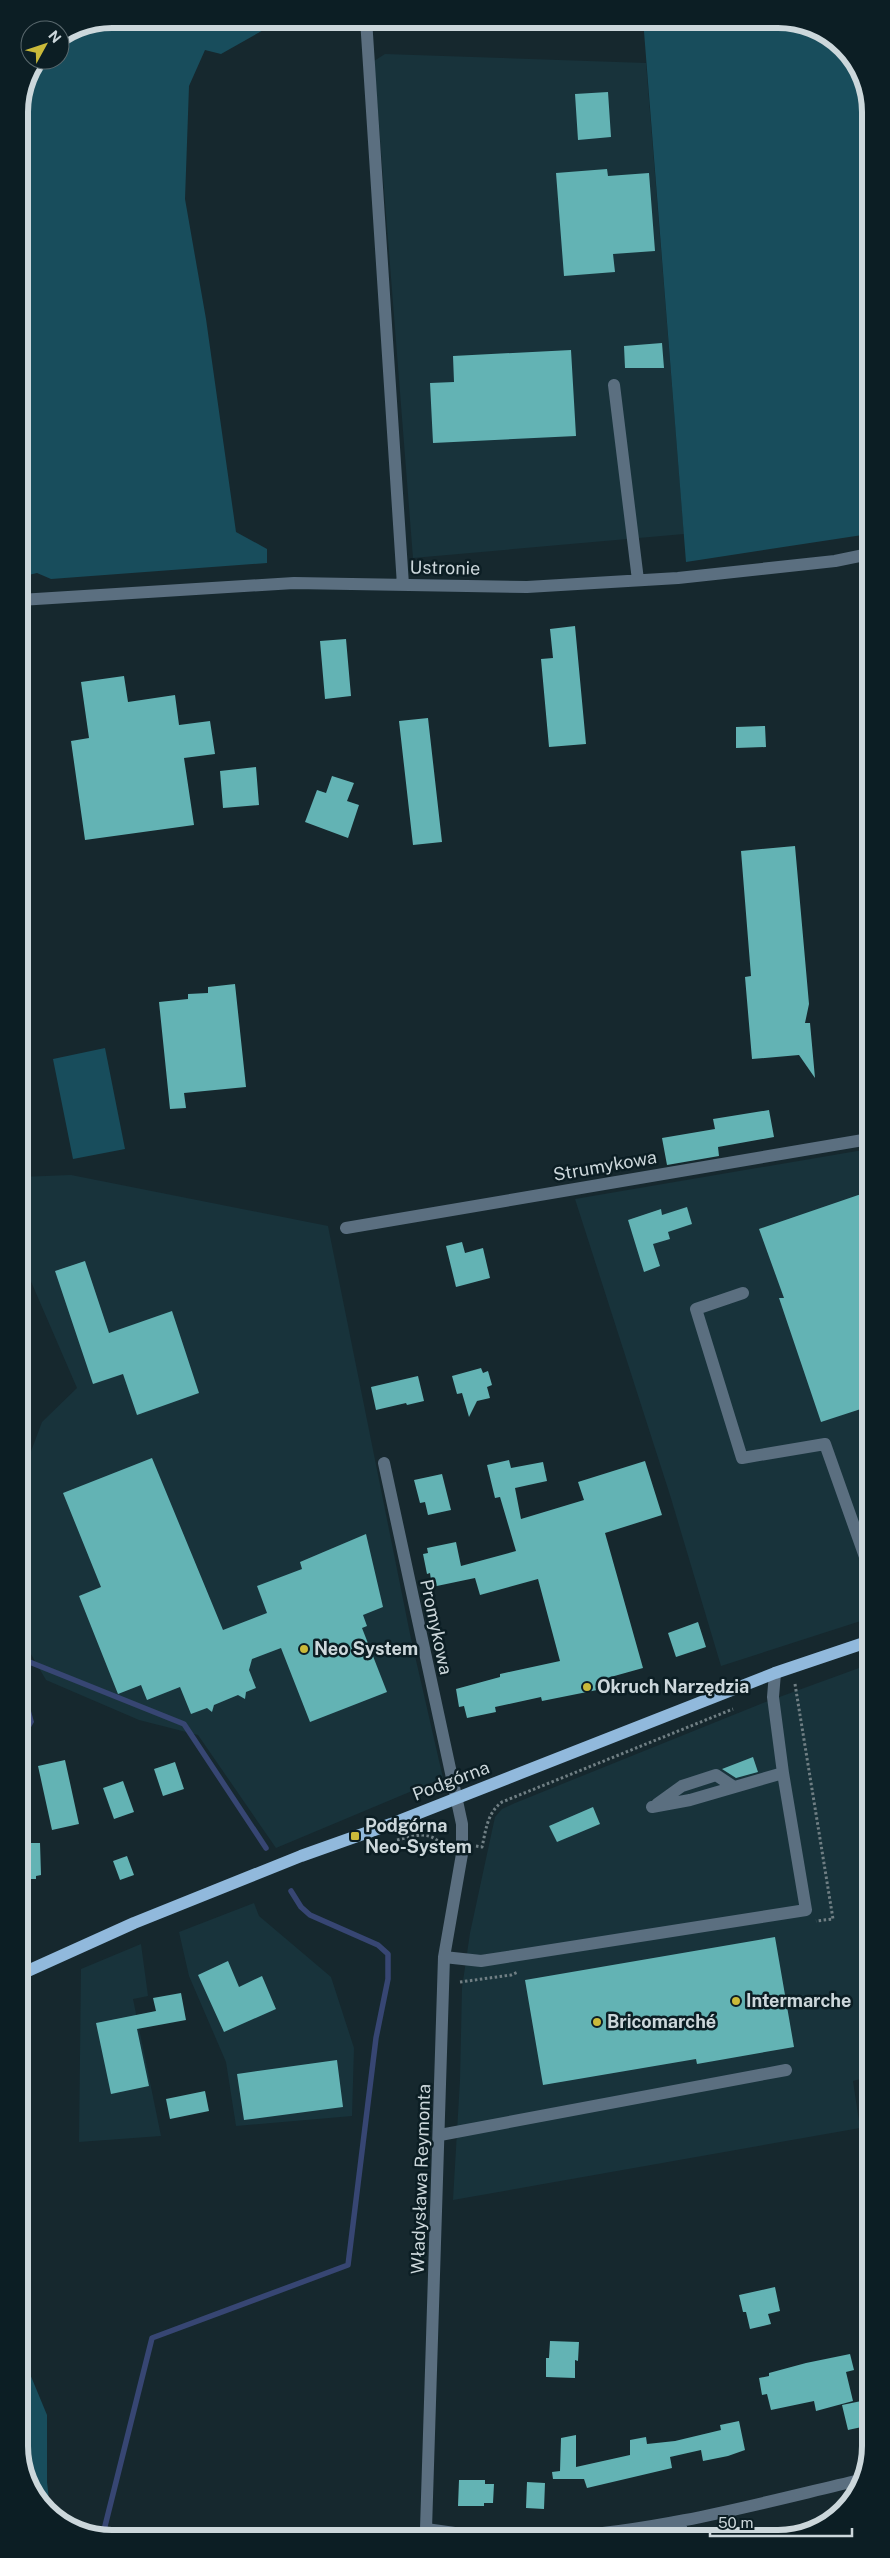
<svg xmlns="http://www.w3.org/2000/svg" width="890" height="2558" viewBox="0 0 890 2558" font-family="'Public Sans',sans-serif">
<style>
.built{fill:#18333b}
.green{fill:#184d5c}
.water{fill:#374673}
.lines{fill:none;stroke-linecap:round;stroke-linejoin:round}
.stream{stroke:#374673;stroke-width:5.5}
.building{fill:#63b3b4}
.path{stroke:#707f84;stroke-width:3;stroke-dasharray:2.5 2.5;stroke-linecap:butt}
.minor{stroke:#5b6f80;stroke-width:12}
.major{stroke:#91b9dc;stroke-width:12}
.poi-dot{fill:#caba3a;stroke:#0c1e24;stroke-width:2}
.labels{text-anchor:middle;stroke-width:5;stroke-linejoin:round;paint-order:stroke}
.street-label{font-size:18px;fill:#ccd7db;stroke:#0c1e24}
.poi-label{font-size:18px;font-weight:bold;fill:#ccd7db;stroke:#0c1e24;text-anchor:start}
.rim{fill:none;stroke:#ccd7db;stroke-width:6}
</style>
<rect width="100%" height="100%" fill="#16282e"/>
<!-- built -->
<path class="built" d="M385 54 646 63 684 534 413 558 374 61Z
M869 1149 870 1618 721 1666 670 1495 575 1199Z
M71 1175 328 1226 410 1634 443 1778 276 1848 198 1735 139 1720 46 1680 21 1637V1478L42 1422 77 1388 20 1256V1177Z
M870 1664 871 2076 853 2081 860 2128 453 2200 460 2080 462 1988 470 1933 495 1817 502 1809 515 1803 763 1703Z
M254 1903 259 1916 331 1977 354 2048 352 2116 236 2126 226 2062 189 1976 179 1932Z
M141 1944 148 1996 133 1999 161 2136 79 2142 81 1969Z"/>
<!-- green -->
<path class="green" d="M111 19H283L221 54 205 50 189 86 185 199 206 319 236 532 267 549V563L51 579 37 573 20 577 19 105 39 60H60V36L76 26Z
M643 19H785L835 38 868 87 869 534 686 562Z
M105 1048 125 1149 73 1159 53 1059Z
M22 2372 30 2374 47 2415V2482L51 2517 22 2471Z"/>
<!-- water -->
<path class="water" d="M21 1700 31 1711 34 1722 30 1729 21 1733Z"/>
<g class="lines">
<!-- stream -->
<path class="stream" d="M21 1650 27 1661 184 1724 266 1848
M102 2538 152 2338 348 2265 376 2038 388 1979V1954L378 1945 310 1915 301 1907 291 1891"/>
</g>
<!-- building -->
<path class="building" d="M608 92 611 137 578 140 575 94Z
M607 169 608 176 649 173 655 251 613 254 615 272 564 276 556 173Z
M662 343 664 368H625L624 346Z
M571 350 576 436 433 443 430 383 454 382 453 356Z
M575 626 586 744 549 747 541 659 553 658 550 629Z
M346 639 351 696 325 699 320 641Z
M124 676 128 702 175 695 179 725 210 721 215 754 184 758 194 825 85 840 71 741 89 738 81 682Z
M428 718 442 842 413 845 399 721Z
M765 726 766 747 736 748V727Z
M256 767 259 805 223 808 220 771Z
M332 776 354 783 347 801 359 805 348 838 305 822 317 790 326 793Z
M795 846 809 1004 805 1023H810L815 1078 799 1055 752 1059 745 977 751 976 741 851Z
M235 984 246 1087 184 1093 186 1108 170 1109 159 1002 188 999V994L208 993V987Z
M769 1110 774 1137 718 1147 719 1156 667 1165 662 1138 715 1129 713 1119Z
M870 1191V1406L821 1422 779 1298H784L759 1229Z
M687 1207 692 1224 668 1232 670 1239 653 1244 660 1266 644 1272 628 1220 661 1209 662 1215Z
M462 1242 465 1253 483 1248 490 1278 456 1287 446 1246Z
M85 1261 109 1333 172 1311 199 1393 137 1415 123 1374 93 1384 55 1271Z
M481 1368 483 1373 488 1371 492 1385 487 1387 490 1398 477 1401 469 1417 462 1393 457 1394 452 1376Z
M418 1376 424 1401 407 1405 406 1403 376 1410 371 1387Z
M152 1458 223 1630 267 1613 257 1586 302 1569 300 1562 366 1534 383 1607 363 1615 367 1626 362 1628 387 1692 310 1722 281 1648 252 1659 249 1670 256 1688 246 1692 245 1699 238 1695 214 1705 212 1712 207 1708 191 1714 180 1687 147 1700 141 1685 118 1694 79 1596 101 1587 63 1493Z
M509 1460 511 1468 543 1462 547 1481 515 1488 521 1519 584 1500 578 1482 645 1461 662 1515 605 1533 643 1668 600 1680 602 1689 542 1701 541 1697 495 1707 496 1712 467 1718 464 1706 459 1707 456 1689 500 1677V1674L560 1661 538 1579 480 1595 475 1578 432 1587 430 1573 427 1574 423 1554 428 1553 427 1548 456 1542 461 1566 516 1551 500 1497 495 1498 487 1465Z
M442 1474 451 1510 428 1515 425 1502 420 1503 414 1480Z
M698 1622 706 1647 676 1657 668 1633Z
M753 1757 758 1772 736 1778 722 1769Z
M65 1760 79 1824 52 1830 38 1766Z
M175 1762 184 1789 163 1796 154 1769Z
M123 1781 134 1812 114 1819 103 1788Z
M593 1807 600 1824 557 1842 549 1826Z
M21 1843H40L41 1875 36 1876V1879H21Z
M127 1856 134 1875 120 1880 113 1861Z
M775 1937 794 2047 697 2064 696 2059 543 2085 525 1980Z
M228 1961 239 1987 262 1976 276 2009 224 2032 198 1975Z
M181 1993 186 2020 137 2029 149 2086 111 2094 96 2023 156 2011 153 1998Z
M337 2060 343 2107 244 2120 237 2074Z
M205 2091 209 2111 170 2119 166 2099Z
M775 2287 780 2311 768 2314 771 2324 750 2329 746 2312H743L739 2295Z
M550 2341 579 2342 578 2361 575 2360V2378L546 2377V2358H549Z
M850 2354 854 2370 846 2372 853 2401 816 2411 814 2401 771 2410 767 2394 762 2395 759 2378 769 2376V2373L806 2363Z
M871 2399V2425L848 2430 842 2405Z
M739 2421 745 2450 728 2456 703 2461 701 2450 670 2457 672 2468 587 2488 584 2479H553L552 2472 560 2471 561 2438 576 2435V2467L630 2455V2440L646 2437 647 2444 675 2441 721 2430 720 2425Z
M459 2480H485V2484H494L493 2503H484V2506H458Z
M527 2482 545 2483 544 2509 526 2508Z"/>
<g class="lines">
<!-- path -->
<path class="path" d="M795 1684 833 1919 816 1921
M419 1796 418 1792 438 1783
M397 1840C415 1836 430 1829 442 1846L448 1845
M476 1846 482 1847C486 1830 487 1813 502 1802L733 1709
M460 1982 511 1975 518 1972"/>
<!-- minor -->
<path class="minor" d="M366 19 403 585
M614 385 638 580
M20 600 294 583 527 587 678 578 835 561 869 554
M346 1228 869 1139
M743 1293 696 1309 742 1458 825 1444 870 1571
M384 1463 462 1824V1854L444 1957 426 2529 483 2537
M657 1804 682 1786 716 1775 734 1787
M652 1807 690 1800 783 1773
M444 1957 481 1961 806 1910 783 1773 773 1697 775 1673
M440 2135 786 2070
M680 2522 683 2537
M559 2537C661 2531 761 2503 860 2480"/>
<!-- major -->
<path class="major" d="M21 1974 134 1923 301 1856 391 1824 775 1673 870 1641"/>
</g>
<!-- markers -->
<g class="poi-dot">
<circle cx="304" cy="1649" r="5"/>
<circle cx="587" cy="1687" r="5"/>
<rect x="350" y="1831" width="10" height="10" rx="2.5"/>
<circle cx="736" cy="2001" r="5"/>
<circle cx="597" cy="2022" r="5"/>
</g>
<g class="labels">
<!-- street labels -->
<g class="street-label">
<text transform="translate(445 568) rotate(1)" y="6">Ustronie</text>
<text transform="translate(605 1166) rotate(-10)" y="6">Strumykowa</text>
<text transform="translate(436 1627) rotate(78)" y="6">Promykowa</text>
<text transform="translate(451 1781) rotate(-21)" y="6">Podgórna</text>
<text transform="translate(421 2179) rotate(-88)" y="6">Władysława Reymonta</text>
</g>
<!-- poi labels -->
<g class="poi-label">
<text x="314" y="1655">Neo System</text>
<text x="597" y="1693">Okruch Narzędzia</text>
<text x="365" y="1832">Podgórna<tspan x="365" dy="21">Neo-System</tspan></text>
<text x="746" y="2007">Intermarche</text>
<text x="607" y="2028">Bricomarché</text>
</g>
</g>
<!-- crop -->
<path d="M0 0H890V2558H0ZM112 28H778A84 84 0 0 1 862 112V2446A84 84 0 0 1 778 2530H112A84 84 0 0 1 28 2446V112A84 84 0 0 1 112 28Z" fill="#0c1e24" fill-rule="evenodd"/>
<path class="rim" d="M112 28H778A84 84 0 0 1 862 112V2446A84 84 0 0 1 778 2530H112A84 84 0 0 1 28 2446V112A84 84 0 0 1 112 28Z"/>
<!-- north arrow -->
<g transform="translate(45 45) rotate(50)"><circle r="24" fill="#0c1e24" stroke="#59686d"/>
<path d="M0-4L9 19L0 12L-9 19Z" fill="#caba3a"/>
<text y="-8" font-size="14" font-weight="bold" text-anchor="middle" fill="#ccd7db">N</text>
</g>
<!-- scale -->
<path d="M710 2528v8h142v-8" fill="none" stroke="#ccd7db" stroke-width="2.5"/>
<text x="718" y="2528" font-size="15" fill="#ccd7db" stroke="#0c1e24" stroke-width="4" paint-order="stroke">50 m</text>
</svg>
